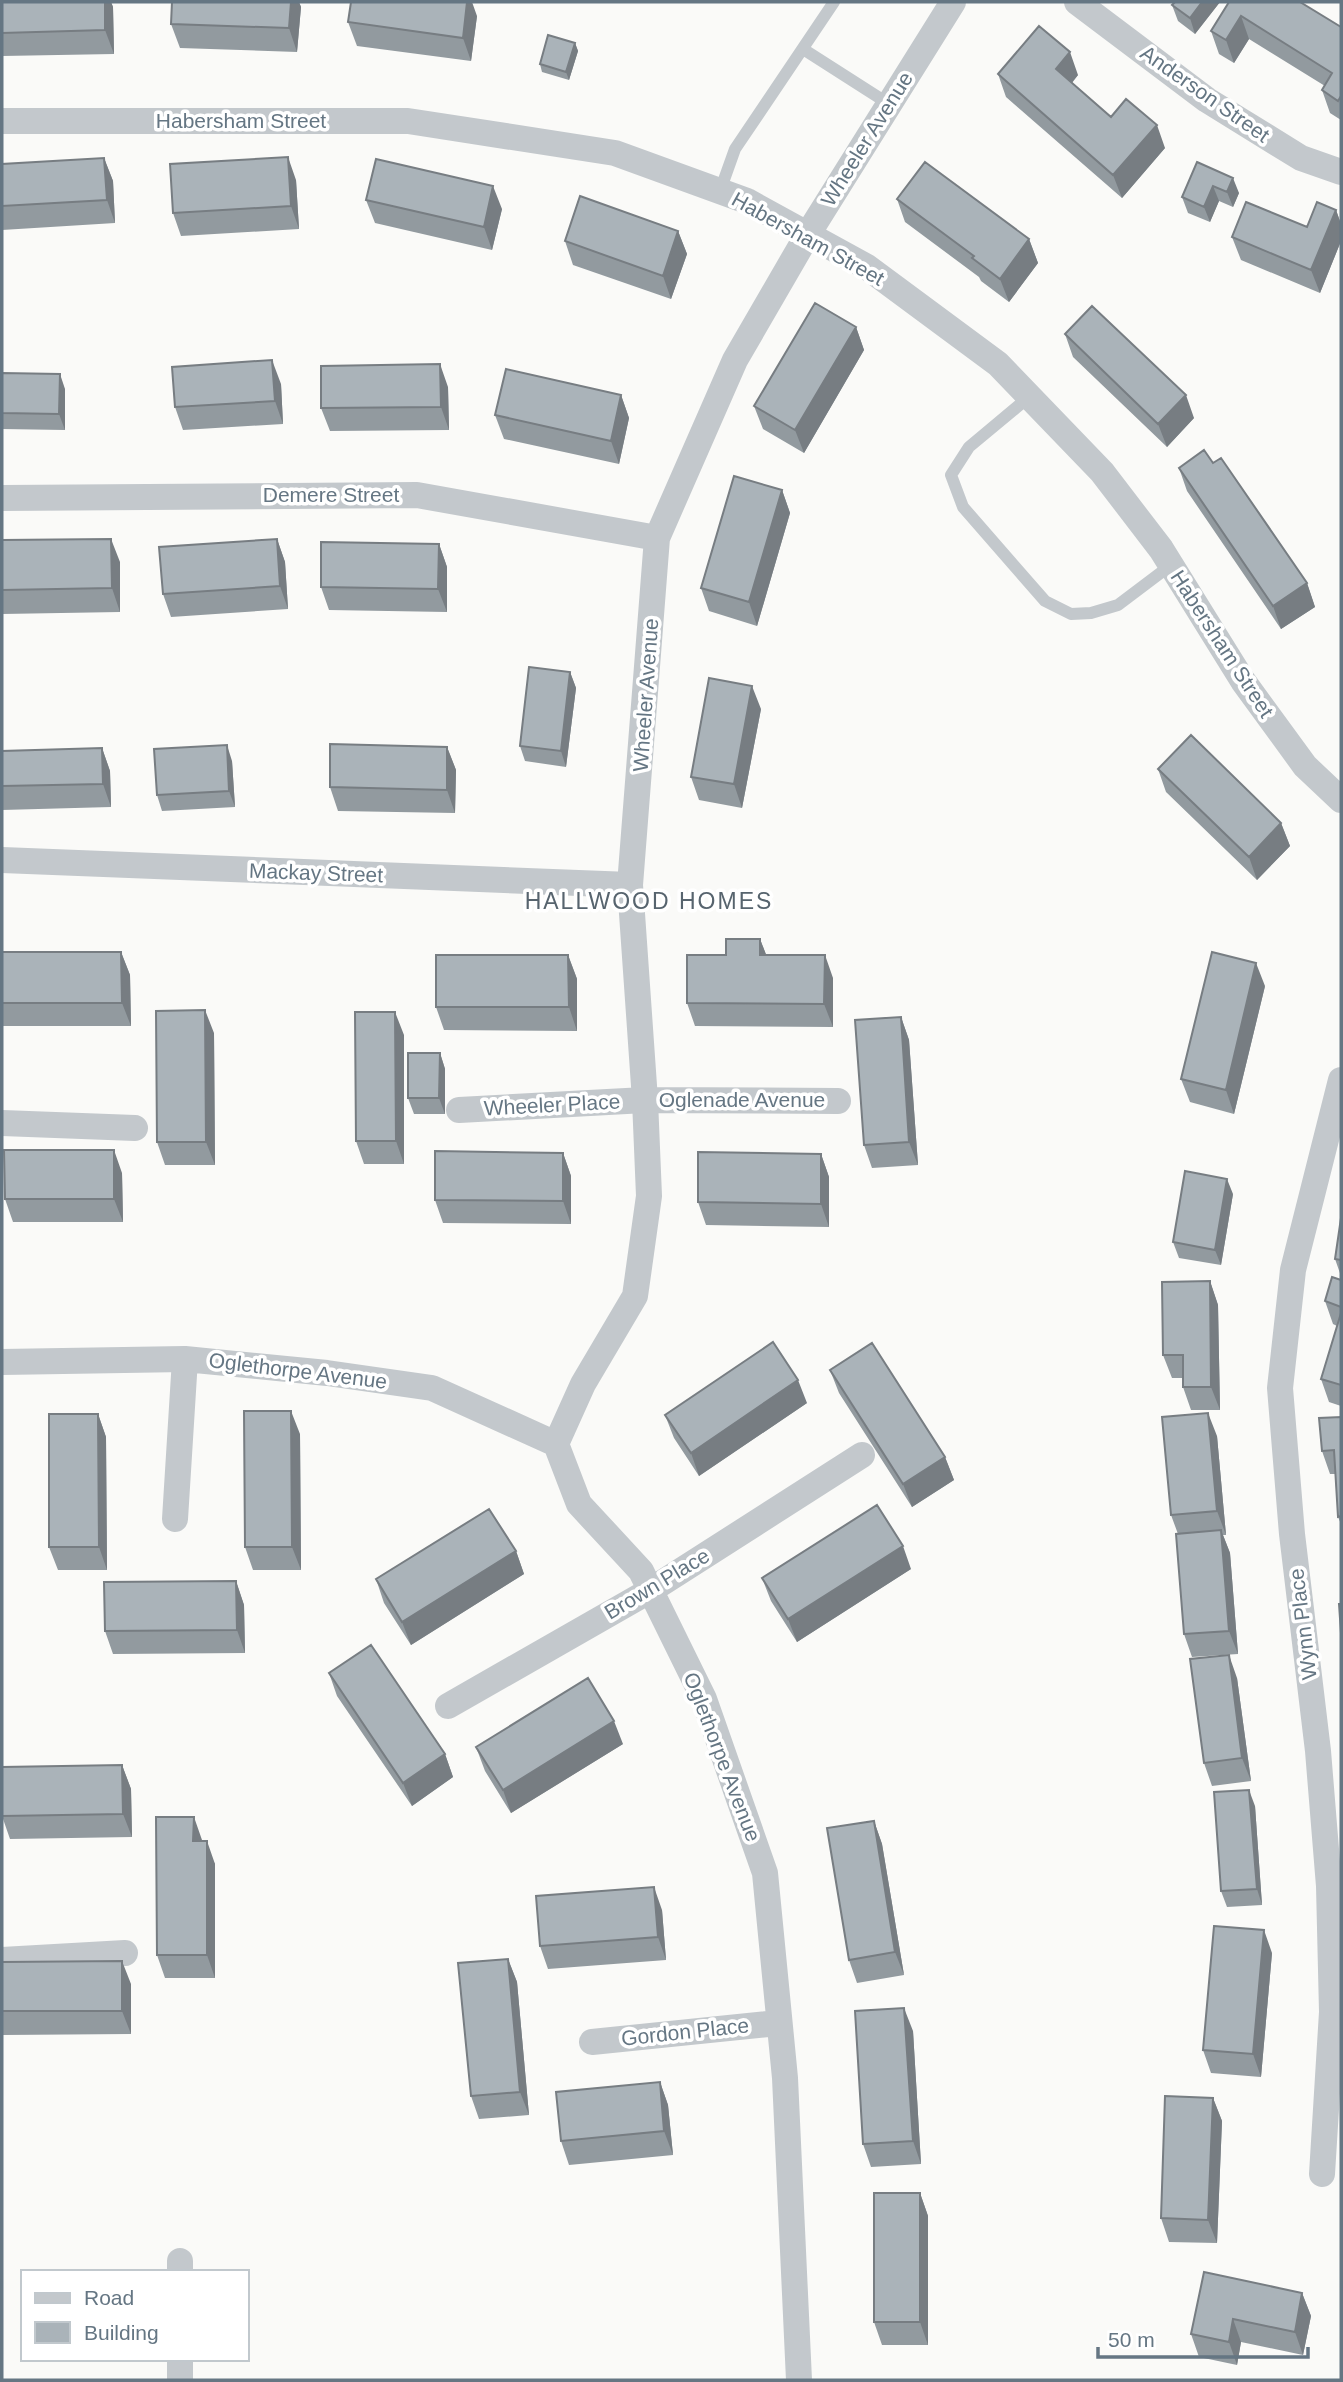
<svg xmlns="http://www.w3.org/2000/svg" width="1343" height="2382" viewBox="0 0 1343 2382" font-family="Arial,sans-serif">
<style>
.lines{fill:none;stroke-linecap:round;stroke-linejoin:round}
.service{stroke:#c3c8cc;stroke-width:12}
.minor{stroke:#c3c8cc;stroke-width:26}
.wall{fill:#929a9f}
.shaded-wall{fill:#777d82}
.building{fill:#aab3b9;stroke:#777d82;stroke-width:2}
.labels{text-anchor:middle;stroke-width:7;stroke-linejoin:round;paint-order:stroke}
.street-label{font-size:21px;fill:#657683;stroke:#fff}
.neighbourhood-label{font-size:23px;letter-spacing:2px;fill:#57646e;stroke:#fff}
</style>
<rect width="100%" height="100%" fill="#fafaf8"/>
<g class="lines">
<!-- service -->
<path class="service" d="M803 49 889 104
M720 191 735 149 834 2
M1029 397 969 447 951 475 963 507 1045 601 1071 614 1091 613 1118 605 1171 565"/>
<!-- minor -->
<path class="minor" d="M1077 2 1207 100 1301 158 1341 172
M2 121H408L615 153 747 201 867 267 998 364 1102 472 1161 549 1243 681 1305 766 1341 800
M2 498 417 495 657 538
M2 860 630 885
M459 1110 645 1100 838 1101
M2 1123 135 1128
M2 1362 185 1359 327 1373 432 1388 556 1444 579 1504 641 1571 704 1699 765 1873 785 2078 799 2380
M556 1444 583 1384 635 1296 649 1196 645 1100 630 885 657 538 735 360 808 234 953 2
M175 1519 185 1359
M448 1706 651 1590 862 1455
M2 1960 125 1953
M592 2042 778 2023
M1322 2174 1332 2012 1329 1886 1318 1751 1292 1534 1280 1388 1293 1270 1341 1080
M180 2261V2272
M180 2359V2380"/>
</g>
<!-- wall -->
<path class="wall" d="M2 2H111L113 7 114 54 2 56Z
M172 2H299L301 7 297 52 180 48 171 24Z
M1220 2 1195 34 1178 21 1172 5Z
M1229 2 1341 27V120L1330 113 1322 90 1325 86 1249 39 1234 63 1219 54 1211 31Z
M477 16 471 61 357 46 348 22Z
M575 43 578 51 569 80 542 72 540 64Z
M998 74 1078 75 1072 83 1111 117 1165 148 1122 198 1006 97Z
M104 158 113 181 115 223 2 230V164Z
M1197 162 1239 193 1233 207 1219 201 1210 222 1188 213 1182 197Z
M296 180 299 229 181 236 173 213Z
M897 199 1029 239 1038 263 1009 302 981 281 979 277 905 222Z
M366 200 502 209 492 250 375 223Z
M1336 210 1341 224V241L1320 293 1241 260 1232 237 1307 227Z
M678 231 687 254 671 299 573 265 565 241Z
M856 327 864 350 804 453 763 429 754 406Z
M1065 334 1194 418 1167 447 1073 357Z
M2 373 65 389V430L2 429Z
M281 384 283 424 183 430 175 407Z
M448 387 449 430 330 431 321 408Z
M621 395 629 418 619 464 504 439 495 415Z
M1179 468 1307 583 1315 607 1281 629 1187 491Z
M782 490 790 513 757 626 709 611 701 588Z
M277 539 285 562 288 609 171 617 163 594Z
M2 540 120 562V612L2 614Z
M439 544 447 567V612L329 610 321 587Z
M570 672 576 688 566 767 525 761 520 746Z
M761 709 742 808 699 800 691 777Z
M447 747 456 770 455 813 338 811 330 787Z
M102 748 110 771 111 807 2 810V751Z
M232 761 235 807 162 811 157 795Z
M1158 769 1281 823 1290 846 1257 880 1166 792Z
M760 939 766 955 833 978V1027L695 1026 687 1003 726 955Z
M2 952H121L130 975 131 1026H2Z
M568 955 577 979V1031L444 1030 436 1007Z
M1265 986 1234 1114 1190 1102 1181 1079Z
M901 1017 909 1040 918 1165 872 1168 864 1145Z
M214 1033 215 1165H165L157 1142Z
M404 1035V1164H364L356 1141Z
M440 1053 445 1069V1114H414L408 1098Z
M563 1153 571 1176V1224L443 1223 435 1200Z
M821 1154 829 1177V1227L706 1225 698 1202Z
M122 1173 123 1222H13L5 1199Z
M1233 1194 1221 1265 1179 1258 1173 1242Z
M1341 1218V1276L1335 1259Z
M1341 1280V1406L1329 1402 1321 1379 1337 1326 1333 1324 1325 1301Z
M1210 1281 1218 1305 1220 1410H1191L1183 1387V1378H1172L1163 1355Z
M830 1370 945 1457 954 1480 912 1507 839 1393Z
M807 1403 699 1476 674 1438 665 1415Z
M98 1414 106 1437 107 1570H58L49 1547Z
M1341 1417V1524L1338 1517 1335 1474H1330L1322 1451Z
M300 1434 301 1570H253L245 1547Z
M1217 1436 1226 1535H1223L1230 1553 1238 1654 1192 1657 1184 1634 1178 1534 1171 1515Z
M516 1551 524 1574 411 1645 384 1603 376 1579Z
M911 1569 797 1642 771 1601 762 1578Z
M236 1581 244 1605 245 1653 113 1654 105 1631Z
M329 1673 445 1754 453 1777 412 1806 337 1696Z
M1237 1678 1251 1781 1212 1786 1204 1763Z
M623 1744 511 1813 485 1771 476 1747Z
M122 1765 131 1789 132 1837 10 1839 2 1816Z
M1255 1806 1262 1905 1227 1907 1221 1891Z
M874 1821 882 1844 904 1975 857 1983 849 1960Z
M202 1841 215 1864V1978H165L157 1955Z
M662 1910 666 1960 548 1969 540 1946Z
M1272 1953 1261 2077 1211 2073 1203 2050Z
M508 1959 517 1982 529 2115 479 2119 471 2096Z
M2 1962 131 1984V2034L2 2035Z
M913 2031 921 2164 871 2167 863 2144Z
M660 2082 668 2105 673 2155 569 2165 561 2141Z
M1213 2098 1222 2121 1217 2243 1169 2242 1161 2218Z
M920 2193 928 2216V2345H882L874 2322Z
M1302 2293 1311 2316 1303 2355 1241 2342 1237 2365 1199 2357 1191 2334Z"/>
<!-- shaded-wall -->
<path class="shaded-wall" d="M105 2H111L113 7 114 54 105 30Z
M291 2H299L301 7 297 52 289 28Z
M467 2H472L477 16 471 61 463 38Z
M1202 2H1220L1195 34 1190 18Z
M1241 16 1249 39 1234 63 1226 40Z
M575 43 578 51 569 80 566 72Z
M1070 52 1078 75 1064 92 1056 69Z
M1157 125 1165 148 1122 198 1113 175Z
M288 157 296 180 299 229 291 206Z
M104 158 113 181 115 223 107 200Z
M1233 178 1239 193 1233 207 1227 192Z
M493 186 502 209 492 250 484 227Z
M1213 186 1219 201 1210 222 1204 207Z
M1336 210 1341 224V241L1320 293 1311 270Z
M678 231 687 254 671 299 663 276Z
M1029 239 1038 263 1009 302 1000 279Z
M856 327 864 350 804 453 795 430Z
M272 360 281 384 283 424 275 401Z
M440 364 448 387 449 430 441 407Z
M60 374 65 389V430L59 414Z
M621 395 629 418 619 464 611 441Z
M1186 395 1194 418 1167 447 1158 424Z
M782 490 790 513 757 626 749 602Z
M111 539 120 562V612L112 588Z
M277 539 285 562 288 609 280 586Z
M439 544 447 567V612L438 589Z
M1307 583 1315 607 1281 629 1273 606Z
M570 672 576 688 566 767 561 751Z
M752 686 761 709 742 808 734 784Z
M227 745 232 761 235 807 229 791Z
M447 747 456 770 455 813 447 790Z
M102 748 110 771 111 807 103 784Z
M1281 823 1290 846 1257 880 1249 857Z
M760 939 769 962 760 955Z
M121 952 130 975 131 1026 122 1003Z
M568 955 577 979V1031L569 1007Z
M825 955 833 978V1027L824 1004Z
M1256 963 1265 986 1234 1114 1226 1090Z
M205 1010 214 1033 215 1165 206 1142Z
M395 1012 404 1035V1164L396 1141Z
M901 1017 909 1040 918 1165 909 1142Z
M440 1053 445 1069V1114L439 1098Z
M114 1150 122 1173 123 1222 114 1199Z
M563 1153 571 1176V1224L563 1201Z
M821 1154 829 1177V1227L821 1204Z
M1227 1179 1233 1194 1221 1265 1215 1250Z
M1210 1281 1218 1305 1220 1410 1211 1387Z
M798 1380 807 1403 699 1476 691 1453Z
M291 1411 300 1434 301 1570 292 1547Z
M1208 1413 1217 1436 1226 1535 1217 1511Z
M98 1414 106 1437 107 1570 99 1547Z
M945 1457 954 1480 912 1507 903 1484Z
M1221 1530 1230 1553 1238 1654 1229 1631Z
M903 1546 911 1569 797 1642 788 1619Z
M516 1551 524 1574 411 1645 402 1622Z
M236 1581 244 1605 245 1653 237 1630Z
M1229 1655 1237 1678 1251 1781 1242 1758Z
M614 1721 623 1744 511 1813 503 1790Z
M445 1754 453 1777 412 1806 403 1783Z
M122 1765 131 1789 132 1837 123 1814Z
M1249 1790 1255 1806 1262 1905 1257 1889Z
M194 1817 202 1840 193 1841Z
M874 1821 882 1844 904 1975 895 1952Z
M207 1841 215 1864V1978L207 1955Z
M654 1887 662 1910 666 1960 658 1937Z
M1264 1930 1272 1953 1261 2077 1253 2054Z
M508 1959 517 1982 529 2115 520 2092Z
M122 1961 131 1984V2034L122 2011Z
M904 2008 913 2031 921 2164 913 2141Z
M660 2082 668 2105 673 2155 664 2131Z
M1213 2098 1222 2121 1217 2243 1208 2220Z
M920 2193 928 2216V2345L920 2322Z
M1302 2293 1311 2316 1303 2355 1295 2332Z
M1233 2319 1241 2342 1237 2365 1229 2342Z"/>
<!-- building -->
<path class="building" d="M2 2H105V30L2 33Z
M172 2H291L289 28 171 24Z
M351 2H467L463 38 348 22Z
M1175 2H1202L1190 18 1172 5Z
M1229 2H1300L1341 27V96L1338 101 1322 90 1332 73 1241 16 1226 40 1211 31Z
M1039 26 1070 52 1056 69 1111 117 1126 99 1157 125 1113 175 998 74Z
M548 35 575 43 566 72 540 64Z
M288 157 291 206 173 213 170 164Z
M104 158 107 200 2 206V164Z
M376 159 493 186 484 227 366 200Z
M925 162 1029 239 1000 279 972 258 974 256 897 199Z
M1197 162 1233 178 1227 192 1213 186 1204 207 1182 197Z
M580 196 678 231 663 276 565 241Z
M1246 202 1307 227 1317 202 1336 210 1311 270 1232 237Z
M815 303 856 327 795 430 754 406Z
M1092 306 1186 395 1158 424 1065 334Z
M272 360 275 401 175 407 172 367Z
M440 364 441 407 321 408V366Z
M506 369 621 395 611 441 495 415Z
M2 373 60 374 59 414 2 413Z
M1204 450 1213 463 1221 458 1307 583 1273 606 1179 468Z
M734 476 782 490 749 602 701 588Z
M111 539 112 588 2 590V540Z
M277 539 280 586 163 594 159 547Z
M321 542 439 544 438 589 321 587Z
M529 667 570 672 561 751 520 746Z
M709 678 752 686 734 784 691 777Z
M1191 735 1281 823 1249 857 1158 769Z
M330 744 447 747V790L330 787Z
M227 745 229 791 157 795 154 749Z
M102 748 103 784 2 786V751Z
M726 939H760V955H825L824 1004 687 1003V955H726Z
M2 952H121L122 1003H2Z
M1212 952 1256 963 1226 1090 1181 1079Z
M436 955H568L569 1007H436Z
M205 1010 206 1142H157L156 1011Z
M355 1012H395L396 1141H356Z
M901 1017 909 1142 864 1145 855 1020Z
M408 1053H440L439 1098H408Z
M4 1150H114V1199H5Z
M435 1151 563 1153V1201L435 1200Z
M698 1152 821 1154V1204L698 1202Z
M1185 1171 1227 1179 1215 1250 1173 1242Z
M1341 1218V1260L1335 1259Z
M1332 1277 1341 1280V1307L1325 1301Z
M1210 1281 1211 1387H1183V1355H1163L1162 1282Z
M1341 1313V1385L1321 1379Z
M773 1342 798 1380 691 1453 665 1415Z
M872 1343 945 1457 903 1484 830 1370Z
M244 1411H291L292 1547H245Z
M1208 1413 1217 1511 1171 1515 1162 1417Z
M49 1414H98L99 1547H49Z
M1341 1417V1516L1338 1517 1334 1450 1322 1451 1319 1418Z
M877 1505 903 1546 788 1619 762 1578Z
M489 1509 516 1551 402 1622 376 1579Z
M1221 1530 1229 1631 1184 1634 1176 1534Z
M236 1581 237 1630 105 1631 104 1582Z
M1339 1604H1341V1633Z
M371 1645 445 1754 403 1783 329 1673Z
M1229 1655 1242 1758 1204 1763 1190 1659Z
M588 1678 614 1721 503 1790 476 1747Z
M122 1765 123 1814 2 1816V1767Z
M1249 1790 1257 1889 1221 1891 1214 1792Z
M156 1817H194L193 1841H207V1955H157Z
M874 1821 895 1952 849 1960 827 1828Z
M654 1887 658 1937 540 1946 536 1896Z
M1214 1926 1264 1930 1253 2054 1203 2050Z
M508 1959 520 2092 471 2096 458 1963Z
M122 1961V2011H2V1962Z
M904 2008 913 2141 863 2144 855 2011Z
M660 2082 664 2131 561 2141 556 2092Z
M1165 2096 1213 2098 1208 2220 1161 2218Z
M874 2193H920V2322H874Z
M1204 2272 1302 2293 1295 2332 1233 2319 1229 2342 1191 2334Z"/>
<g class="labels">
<!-- street labels -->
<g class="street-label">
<text transform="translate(1205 94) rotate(35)" y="7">Anderson Street</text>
<text x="241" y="128">Habersham Street</text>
<text transform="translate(867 139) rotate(-58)" y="7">Wheeler Avenue</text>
<text transform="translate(808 239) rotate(29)" y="7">Habersham Street</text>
<text x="331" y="502">Demere Street</text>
<text transform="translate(1222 644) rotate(57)" y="7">Habersham Street</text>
<text transform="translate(646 695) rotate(-86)" y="7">Wheeler Avenue</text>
<text transform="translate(316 873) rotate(2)" y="7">Mackay Street</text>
<text x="742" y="1107">Oglenade Avenue</text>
<text transform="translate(552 1105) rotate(-3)" y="7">Wheeler Place</text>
<text transform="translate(298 1371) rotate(7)" y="7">Oglethorpe Avenue</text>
<text transform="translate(657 1584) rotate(-31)" y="7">Brown Place</text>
<text transform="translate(1303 1624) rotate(-97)" y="7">Wynn Place</text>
<text transform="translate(722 1757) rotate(69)" y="7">Oglethorpe Avenue</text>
<text transform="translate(685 2032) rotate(-6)" y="7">Gordon Place</text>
</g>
<!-- neighbourhood labels -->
<g class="neighbourhood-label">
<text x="649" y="909">HALLWOOD HOMES</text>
</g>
</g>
<!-- border -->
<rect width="1343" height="2382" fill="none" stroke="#657683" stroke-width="7"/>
<!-- legend -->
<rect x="21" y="2270" width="228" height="91" fill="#ffffff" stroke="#c1c8cd" stroke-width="2"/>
<rect x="35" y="2293" width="35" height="10" fill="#c3c8cc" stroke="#c1c8cd" stroke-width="2"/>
<text x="84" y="2305" font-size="21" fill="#657683">Road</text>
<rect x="35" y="2322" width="35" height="21" fill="#aab3b9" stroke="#c1c8cd" stroke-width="2"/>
<text x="84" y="2340" font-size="21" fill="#657683">Building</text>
<!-- scale -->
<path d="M1098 2347v10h210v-10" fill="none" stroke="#657683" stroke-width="3.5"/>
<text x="1108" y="2347" font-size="21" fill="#657683" stroke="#ffffff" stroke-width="5" paint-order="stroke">50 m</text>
</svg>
